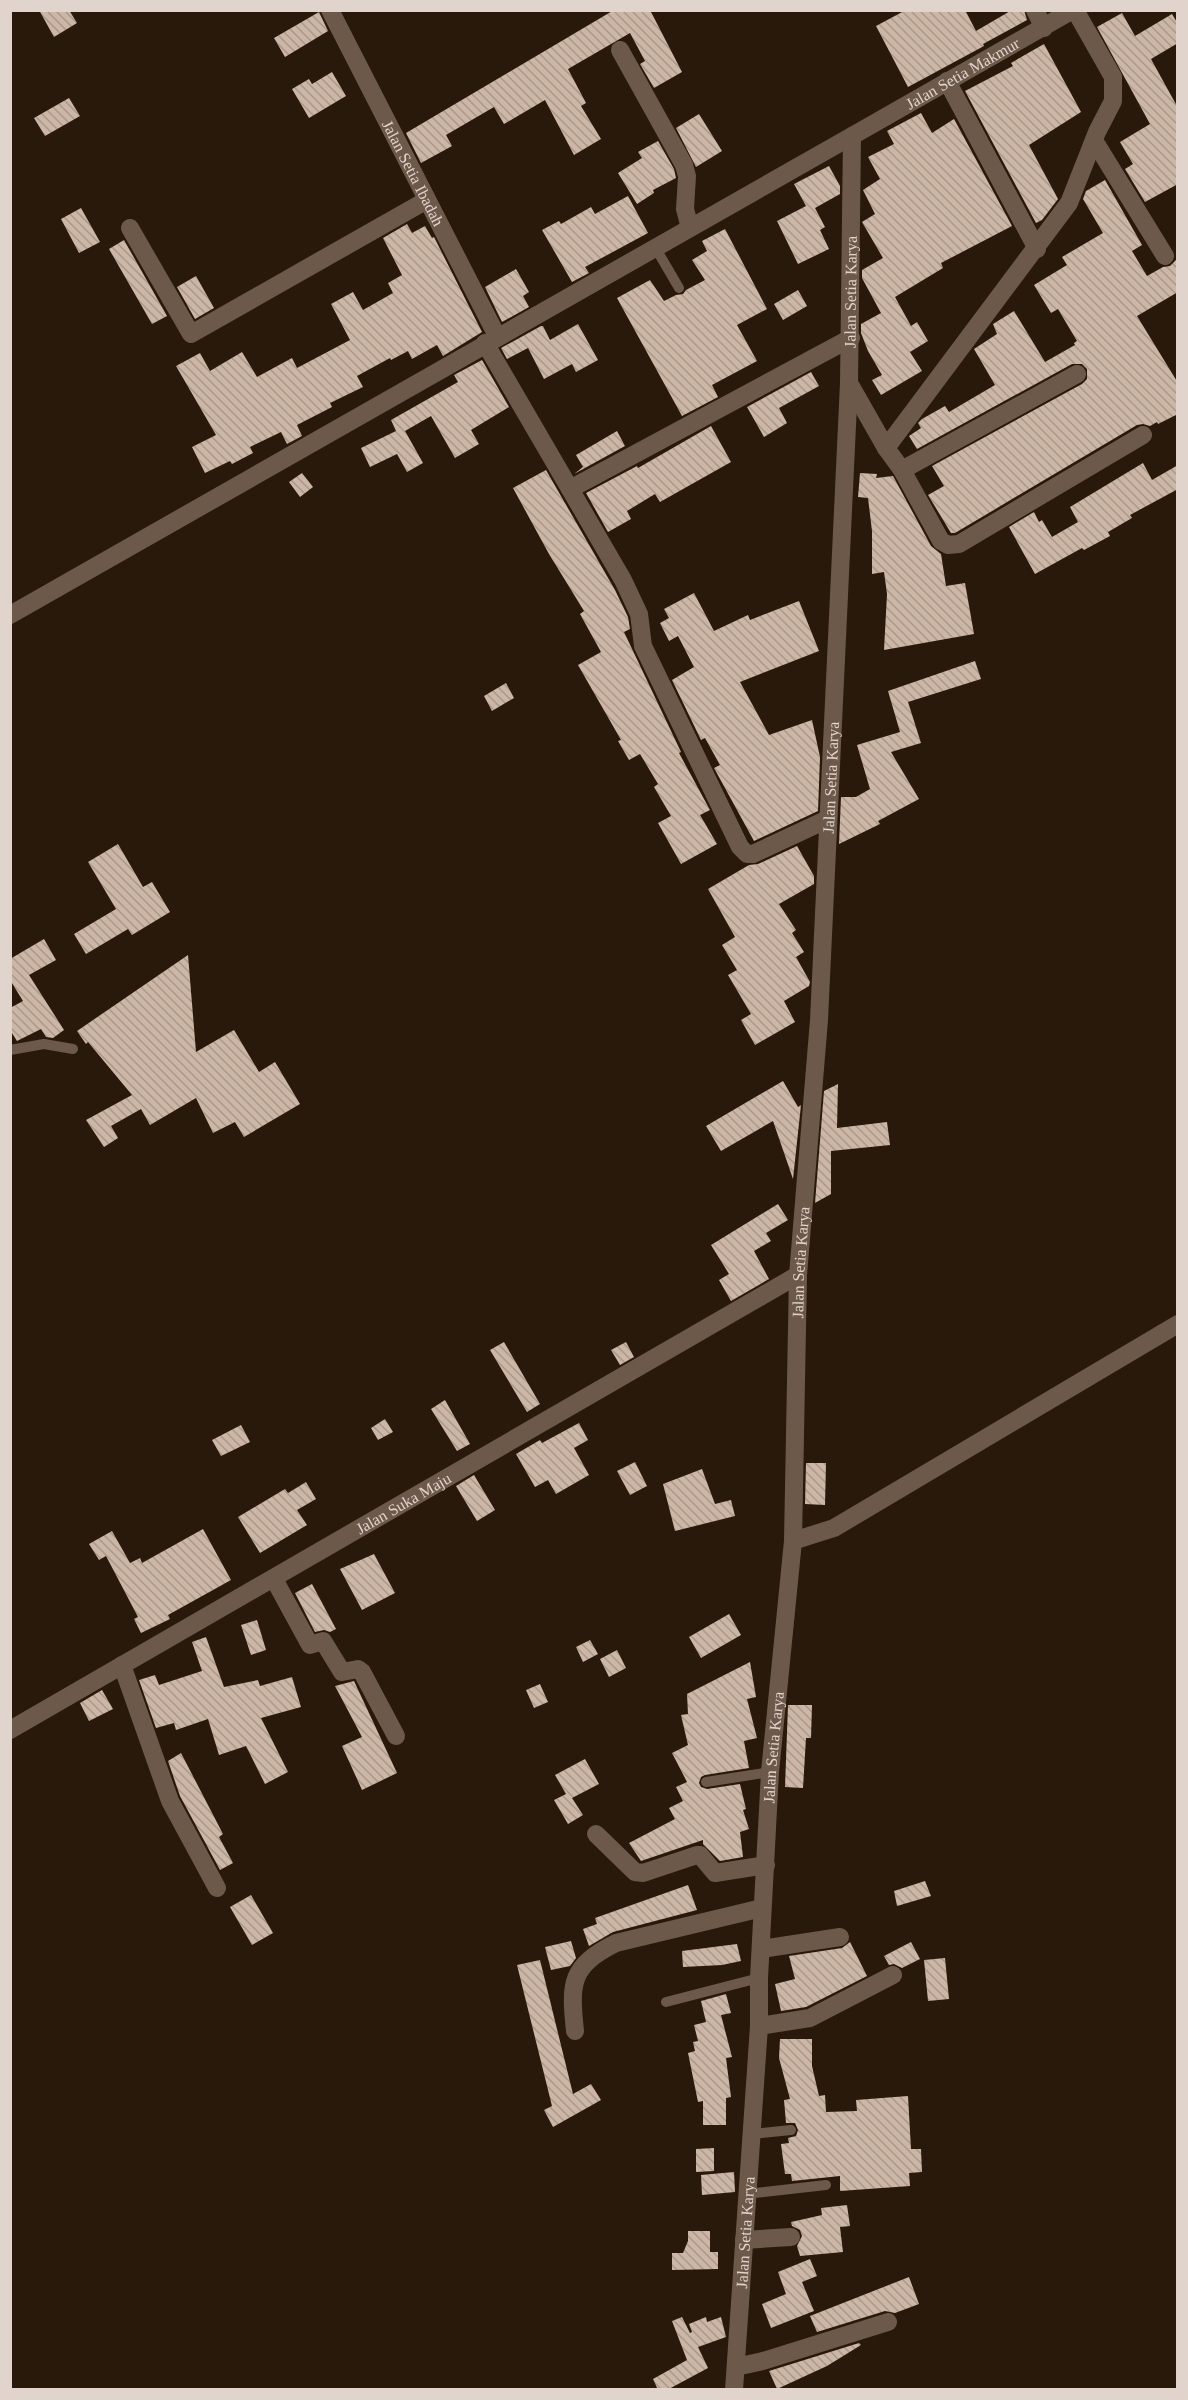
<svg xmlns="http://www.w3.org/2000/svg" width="1188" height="2400" viewBox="0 0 1188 2400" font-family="'Times New Roman',serif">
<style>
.building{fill:url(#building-back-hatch)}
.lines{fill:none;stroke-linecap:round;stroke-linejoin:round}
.lane{stroke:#6c594a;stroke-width:10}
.street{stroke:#6c594a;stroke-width:18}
.secondary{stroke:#6c594a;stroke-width:18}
.labels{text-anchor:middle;stroke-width:6;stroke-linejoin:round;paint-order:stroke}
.street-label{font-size:16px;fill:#e0d4cc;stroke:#1f0f04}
</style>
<defs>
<pattern id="building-back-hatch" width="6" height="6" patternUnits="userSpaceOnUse" patternTransform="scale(1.5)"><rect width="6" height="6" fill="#ccb6a5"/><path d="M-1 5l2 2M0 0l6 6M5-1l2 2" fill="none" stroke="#aa988b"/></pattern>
</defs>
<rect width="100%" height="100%" fill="#29190b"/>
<!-- building -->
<path class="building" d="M39 10H69L77 23 54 37Z
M614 10H650L682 72 654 88 640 64 645 61 630 33 568 69 586 103 581 106 601 139 574 155 545 100 504 124 494 107 446 135 452 146 421 163 406 133Z
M906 10H965L976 31 1012 10H1024L1027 20 983 44 984 46 908 87 876 26Z
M319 12 328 31 285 57 274 38Z
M1122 13 1135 36 1172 14 1178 24V43L1151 59 1178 108V184L1145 202 1125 169 1133 164 1120 142 1150 124 1097 27Z
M1044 44 1081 112 1029 145 1058 199 1042 220 1036 223 965 91 1013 66 1011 63Z
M332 72 346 96 309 118 292 89 309 79 312 84Z
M69 98 80 116 45 136 34 118Z
M921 113 932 133 954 119 1012 226 941 263 943 268 895 297 911 326 917 322 928 341 910 352 922 371 881 395 872 380 882 375 868 351 861 333V324L881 313 862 278V270L883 258 862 222 875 214 863 190 880 179 868 157 894 144 887 131Z
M699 114 722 151 696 167 676 128Z
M658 141 674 169 676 178 653 190 654 193 637 204 618 173 642 158 638 152Z
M829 166 840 186V194L815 208 825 227 820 230 829 249 798 264 777 221 806 206 794 184Z
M1105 180 1142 245 1132 251 1147 276 1163 267 1170 266 1178 258V292L1137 316 1178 383V414L1158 424 1157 422 1150 426 1143 424 1137 425 955 533H951L928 495 944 486 932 466 1082 384 1087 379V369L1082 364H1072L917 449 909 436 921 428 918 423 922 419 945 406 949 412 995 385 974 349 997 334 993 324 1014 311 1045 362 1075 345 1074 343 1077 341 1058 309 1051 313 1034 285 1067 265 1062 257 1103 233 1083 199 1086 191Z
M628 196 648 233 585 267 589 273 572 282 542 230 559 221 561 224 591 207 595 214Z
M81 208 100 242 79 253 61 219Z
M407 224 412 233 425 226 432 238 434 237 482 332 443 356 437 345 412 359 408 351 391 360 390 358 357 376 363 387 330 403 332 407 297 425 302 436 287 444 281 432 250 447 253 453 232 464 230 461 205 473 192 447 216 435 176 366 200 353 210 371 242 352 257 377 292 358 297 368 350 340 331 304 353 292 363 310 393 293 388 283 402 275 383 238Z
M725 229 767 309 737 325 757 361 712 385 718 397 682 416 617 298 650 280 664 301 676 295 683 294 686 290 705 280 692 260 707 251 702 241Z
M124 240 167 316 152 324 109 249Z
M516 269 529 292 523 296 529 307 502 322 485 287Z
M196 276 214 308 195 319 177 287Z
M798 290 807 306 783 320 774 304Z
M578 324 598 360 576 372 572 364 544 379 528 348 507 359 501 348 541 326H543L550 340Z
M482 360 509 407 471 430 479 444 455 458 431 416 405 431 423 463 407 472 397 454 370 467 361 448 396 431 391 420 458 382 454 375Z
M811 372 819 386 779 408 787 423 764 437 747 407Z
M711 426 731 462 660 502 655 494 627 511 631 519 608 532 586 493 637 466 638 468Z
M617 431 625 446 574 474 583 467 576 455Z
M1143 463 1152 480 1178 465V489L1130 515 1132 518 1108 532 1110 536 1084 550 1082 548 1035 574 1009 527 1034 512 1039 522 1042 520 1052 537 1078 522 1070 507Z
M546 470 615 590 628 617 630 629 624 632 681 752 679 753 710 810 700 815 717 844 681 864 658 823 671 816 654 787 658 784 640 754 629 760 618 741 621 740 578 665 601 652 580 614 584 611 549 554 513 488Z
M302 473 313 487 300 497 289 482Z
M860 473 877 474 876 478 893 476 931 546 941 554 946 586 965 583 974 634 884 650 887 594 884 572 872 574V531L868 498 858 497Z
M694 593 714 631 748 615 750 620 799 601 819 651 740 682 769 735 812 720 820 757 818 811 754 841 714 768 720 765 705 738 701 740 672 680 694 667 678 636 669 641 660 623 669 618 664 609Z
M975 661 981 679 908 702 921 743 891 752 919 799 878 821 880 824 839 844 841 797H856L870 789 857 745 900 732 888 691Z
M506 683 514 698 492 711 484 696Z
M118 844 143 887 152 882 170 912 132 935 128 929 86 954 74 934 116 909 88 862Z
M797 846 814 876V884L779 904 796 930 792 933 804 952 796 957 810 982 809 986 784 1001 795 1022 755 1045 741 1020 751 1014 728 975 737 970 722 945 735 937 708 889 749 865 758 864Z
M44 939 56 960 29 975 64 1030 53 1038 46 1037 41 1029 17 1041 10 1030V1008L23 1001 10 980V959Z
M188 955 196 1052 234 1030 259 1072 275 1062 300 1104 244 1137 235 1122 213 1133 196 1098 150 1125 141 1109 111 1126 118 1138 104 1147 86 1120 132 1095 88 1042 86 1044 77 1031Z
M783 1081 798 1107 801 1105 793 1179 773 1121 721 1151 706 1126Z
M838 1084 837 1128 887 1122 890 1145 831 1151V1194L815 1203 824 1091Z
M778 1204 788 1220 766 1233 771 1241 754 1251 769 1279 731 1301 719 1280 729 1274 711 1245Z
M504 1342 540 1404 527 1412 490 1350Z
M626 1342 634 1357 620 1365 611 1350Z
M445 1400 470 1444 457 1451 431 1409Z
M385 1419 393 1432 378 1440 371 1428Z
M579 1423 588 1440 574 1448 589 1475 556 1494 548 1480 535 1487 516 1454 540 1440 542 1443Z
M241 1425 250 1442 221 1456 212 1440Z
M635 1462 647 1486 630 1495 617 1471Z
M806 1463H826L825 1505 805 1504Z
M702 1469 715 1504 731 1500 735 1516 675 1531 663 1484Z
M474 1475 495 1510 477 1521 456 1486Z
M306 1482 316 1499 297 1510 307 1525 260 1553 238 1517 285 1489 288 1493Z
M203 1529 231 1580 168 1615 170 1619 141 1633 134 1619 138 1617 106 1556 99 1560 89 1544 112 1531 130 1563 140 1558 142 1563Z
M374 1554 395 1593 362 1610 340 1569Z
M312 1584 336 1629 330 1632 324 1630 315 1632 295 1593Z
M729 1614 741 1635 701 1658 689 1637Z
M257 1620 266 1650 251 1655 241 1625Z
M206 1637 224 1687 258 1680 260 1686 292 1677 301 1707 261 1718 288 1772 265 1784 246 1746 219 1755 208 1719 176 1730 174 1723 156 1728 139 1680 155 1675 159 1685 202 1671 192 1642Z
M590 1640 598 1654 583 1662 576 1647Z
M617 1650 626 1668 609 1677 600 1659Z
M750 1662 756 1697 747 1699 757 1738 744 1741 749 1768 705 1775 701 1777 699 1783 701 1787 707 1789 740 1784 746 1809 743 1810 749 1829 740 1832 743 1857 720 1861 703 1844V1840L641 1861 629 1843 675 1819 669 1808 683 1801 676 1787 687 1782 672 1753 688 1745 681 1715 688 1714 687 1694Z
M354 1681 397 1773 362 1790 342 1746 362 1737 335 1686Z
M540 1684 548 1702 534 1708 526 1690Z
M102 1690 113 1709 89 1721 80 1703Z
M788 1705H812L811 1738H806L803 1788 785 1787Z
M181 1753 223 1834 219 1837 233 1863 220 1870 180 1796 168 1761Z
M585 1759 599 1784 572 1798 583 1815 568 1824 554 1800 566 1794 555 1775Z
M925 1881 931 1896 897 1906 894 1891Z
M688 1885 697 1910 613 1932 589 1946 583 1929 597 1924 595 1918Z
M251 1895 273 1933 252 1945 230 1907Z
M571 1941 576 1958 570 1966 551 1970 545 1947Z
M850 1942 867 1976 806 2007 781 2011 775 1984 795 1979 789 1956 842 1948Z
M911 1942 920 1959 902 1968 894 1964 889 1965 884 1956Z
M737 1944 741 1961 722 1965 683 1967 682 1951Z
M945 1958 949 1999 928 2001 924 1960Z
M540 1960 573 2094 591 2084 601 2100 553 2127 544 2110 552 2106 517 1965Z
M726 1994 731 2013 721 2015 732 2057 726 2058 731 2097 726 2098V2125H703V2101L698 2102 688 2053 695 2051 693 2042 698 2041 694 2025 706 2022 701 2001Z
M780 2039H812V2066L819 2096 825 2095 826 2112 857 2111 856 2100 908 2096 911 2149H921L922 2172 909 2173 910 2186 840 2191V2176L792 2181 791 2174H785L781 2144 789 2143 788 2138 796 2136 798 2130 795 2123H786L784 2100 790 2099 779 2058Z
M714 2148V2171L696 2172V2149Z
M734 2172 735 2192 702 2195 701 2175Z
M847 2205 850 2226 840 2227 843 2252 800 2256 797 2246 802 2236 800 2230 792 2226 791 2222 822 2215 821 2208Z
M688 2231H710V2252H718V2269L672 2270V2253H683L688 2241Z
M810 2259 817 2276 802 2282 814 2311 771 2328 762 2304 786 2294 778 2272Z
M909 2277 919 2304 895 2313 885 2311 817 2332 810 2316Z
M682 2317 690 2333 692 2332 689 2324 706 2317 707 2322 721 2317 726 2337 698 2347 708 2368 667 2390H658L653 2379 687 2360 672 2321Z
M859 2343 861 2345 827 2366 777 2389 769 2371Z"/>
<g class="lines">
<!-- lane -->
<path class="lane" d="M655 247 679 288
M10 1050 44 1044 73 1049
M706 1782 770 1772
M666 2002 759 1978
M751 2134 791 2130
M746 2194 826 2185"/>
<!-- street -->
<g class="street">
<path id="s1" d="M330 10 497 336"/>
<path d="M1035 10 1044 28"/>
<path d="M620 50 684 165 687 176 685 209 690 228"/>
<path d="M947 81 1037 249"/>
<path d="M1095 142 1165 256"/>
<path d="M130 228 191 334 427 200"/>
<path d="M485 343 623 580 639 614 643 646 740 847 747 854H753L828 819"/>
<path d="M849 383 886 448 902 470 941 541 948 545 959 544 1143 435"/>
<path d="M886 448 1069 203 1097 132 1113 101V77L1075 10"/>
<path d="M902 470 1077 374"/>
<path d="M570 489 851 338"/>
<path d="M10 615 852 136"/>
<path d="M793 1541 834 1528 1178 1324"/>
<path d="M274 1579 310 1645 323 1641 342 1672 358 1669 362 1672 396 1736"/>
<path d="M122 1665 170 1801 217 1888"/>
<path d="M596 1834 635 1872 643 1873 697 1855H700L715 1873 766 1865"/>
<path d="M761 1949 840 1937"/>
<path d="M759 2026 810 2018 893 1975"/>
<path d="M575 2031C570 1983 570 1966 616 1943L762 1908"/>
<path d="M744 2240 791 2237"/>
<path d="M736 2367 763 2361 888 2322"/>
</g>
<!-- secondary -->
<g class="secondary">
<path id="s2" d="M10 1730 798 1275"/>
<path id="s3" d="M734 2390 759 2026V1978L770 1772 793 1541 798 1275 819 1020 849 383 852 136 1073 10"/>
</g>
</g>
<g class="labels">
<!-- street labels -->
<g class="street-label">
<text dy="6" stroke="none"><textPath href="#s3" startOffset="2385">Jalan Setia Makmur</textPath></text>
<text dy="6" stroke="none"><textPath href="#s1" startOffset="183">Jalan Setia Ibadah</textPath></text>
<text dy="6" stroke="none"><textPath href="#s3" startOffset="2102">Jalan Setia Karya</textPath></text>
<text dy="6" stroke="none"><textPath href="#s3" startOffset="1616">Jalan Setia Karya</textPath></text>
<text dy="6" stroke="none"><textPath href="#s3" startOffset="1130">Jalan Setia Karya</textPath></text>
<text dy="6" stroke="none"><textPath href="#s2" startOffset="454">Jalan Suka Maju</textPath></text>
<text dy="6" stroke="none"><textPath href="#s3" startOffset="644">Jalan Setia Karya</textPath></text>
<text dy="6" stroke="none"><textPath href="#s3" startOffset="158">Jalan Setia Karya</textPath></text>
</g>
</g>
<!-- border -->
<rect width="1188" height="2400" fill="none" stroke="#e0d4cc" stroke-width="24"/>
</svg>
